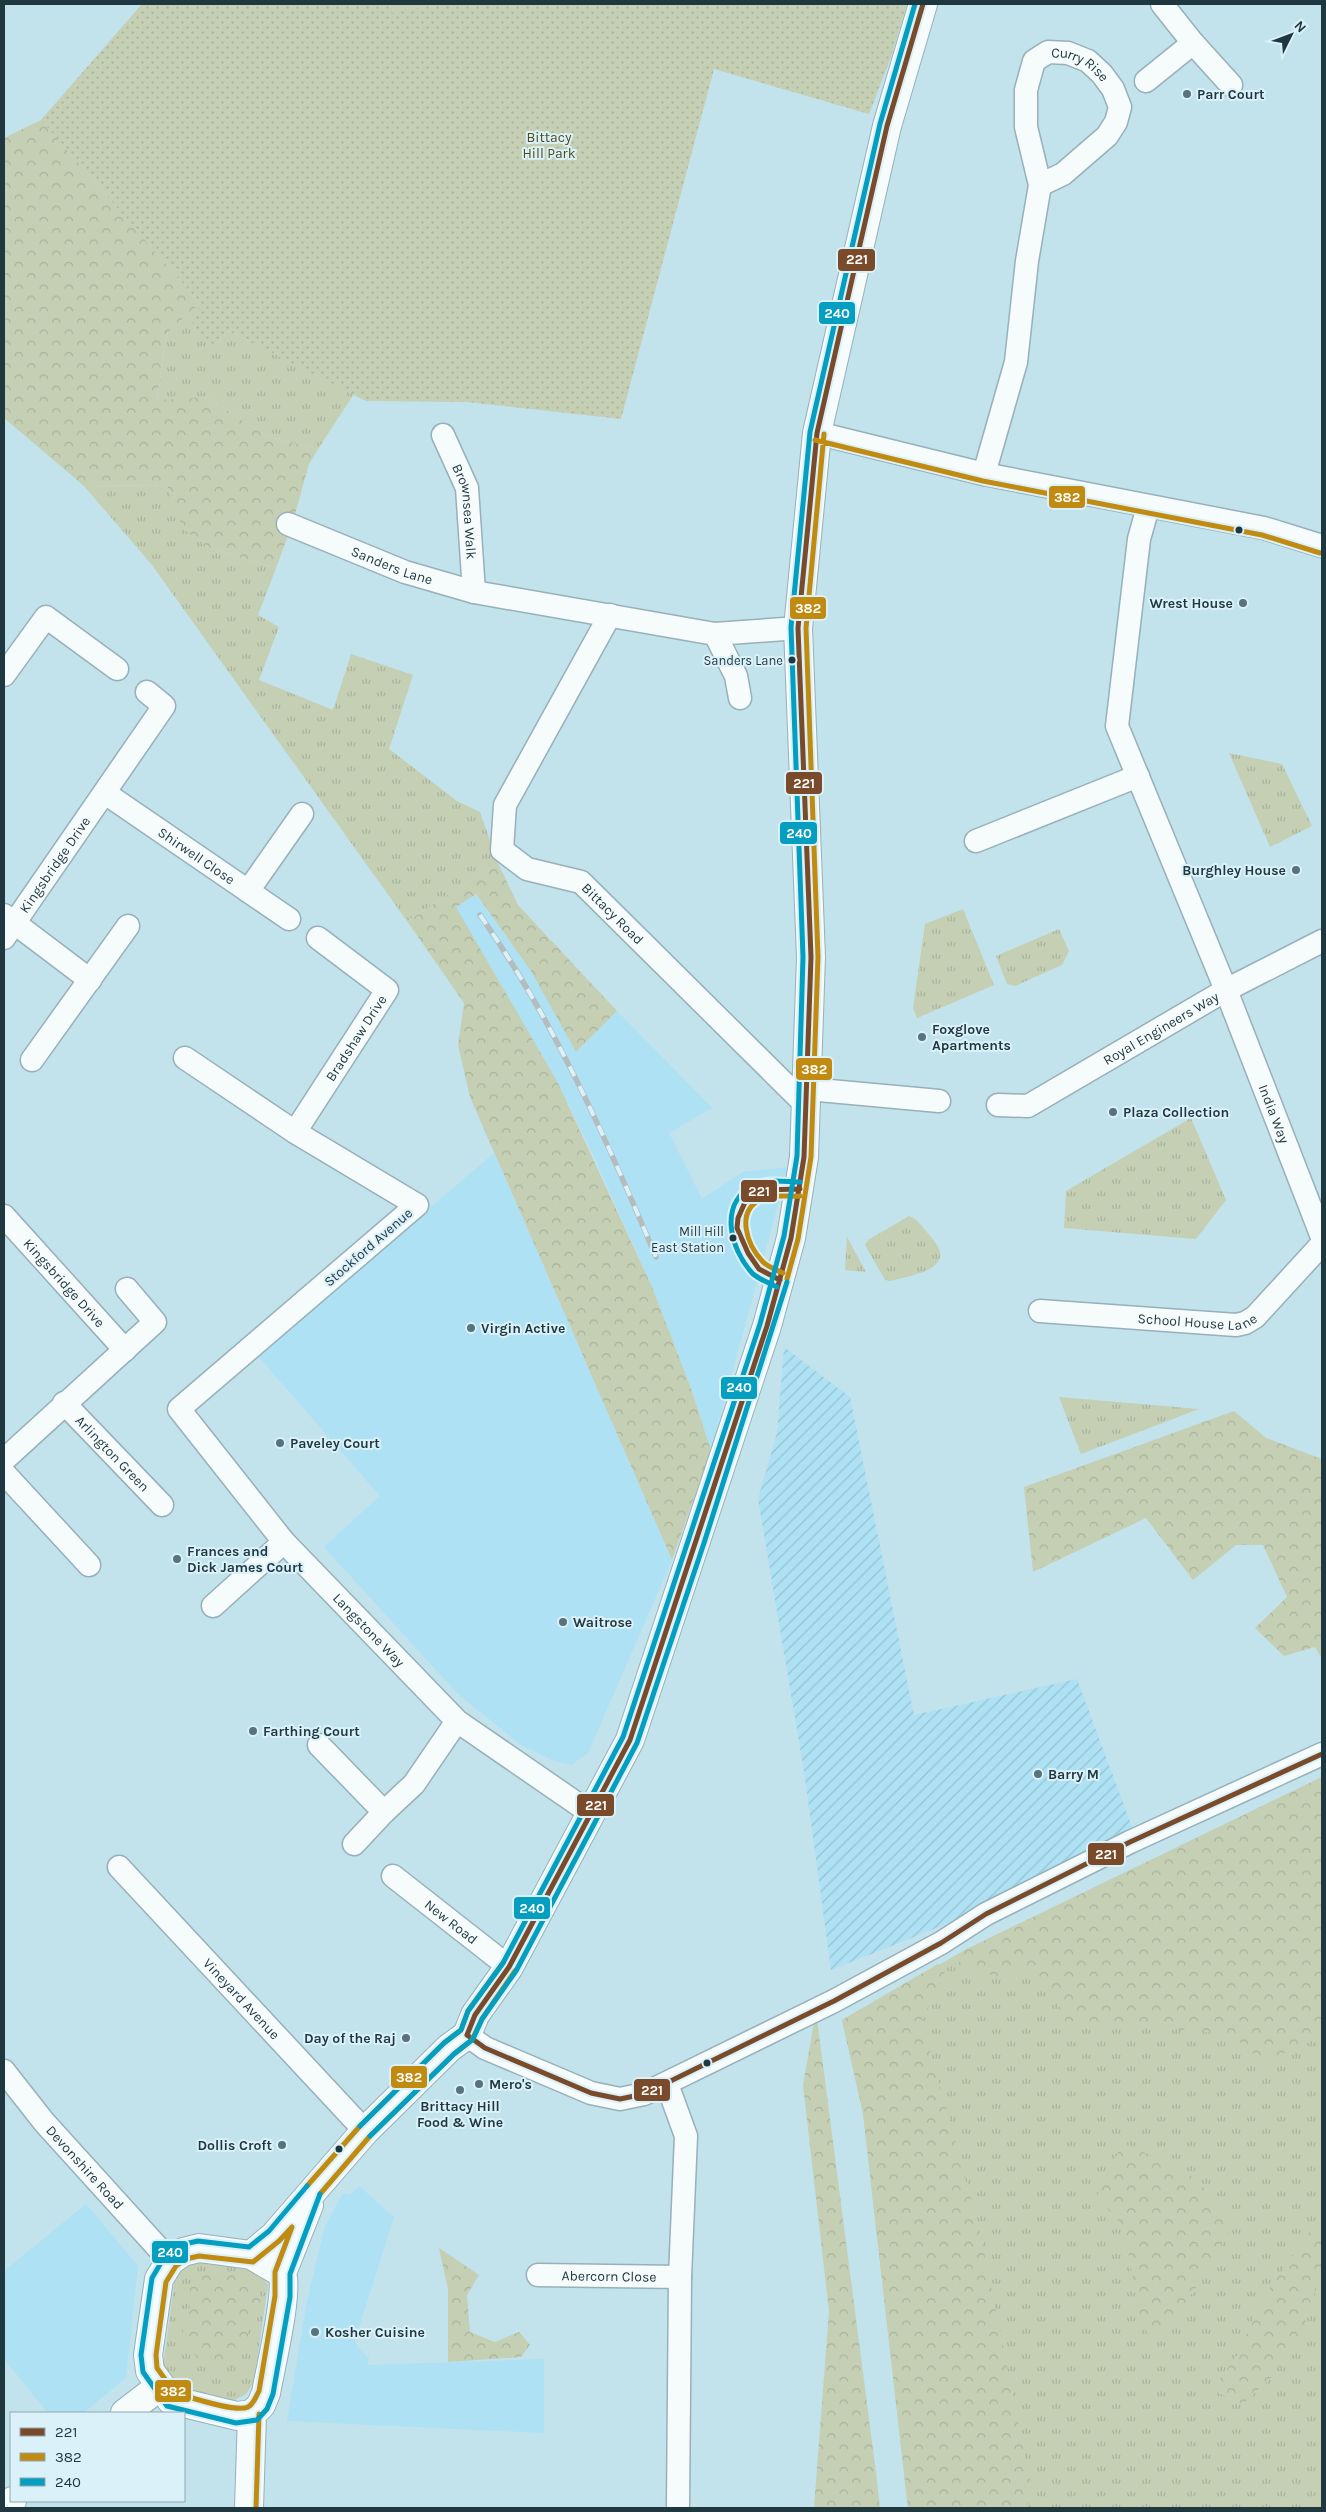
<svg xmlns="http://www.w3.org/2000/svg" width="1326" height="2512" viewBox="0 0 1326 2512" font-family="Karla,sans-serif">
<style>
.built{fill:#aee1f3}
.industrial{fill:url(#industrial-furrows)}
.grass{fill:url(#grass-tufts)}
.forest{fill:url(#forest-crowns)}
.park{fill:url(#park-dots)}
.pitch{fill:#c5cfb4}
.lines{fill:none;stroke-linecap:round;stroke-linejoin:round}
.minor-casing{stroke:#97b0b9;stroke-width:25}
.major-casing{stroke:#97b0b9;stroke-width:30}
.minor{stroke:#f6fbfc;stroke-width:22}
.major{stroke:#f6fbfc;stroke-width:28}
.rail-casing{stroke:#b4bcbe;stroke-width:5.5}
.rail{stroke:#dbf1f9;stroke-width:4;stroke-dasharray:11;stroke-linecap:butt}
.bus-1-casing{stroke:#dbf1f9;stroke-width:9}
.bus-2-casing{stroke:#dbf1f9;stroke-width:9}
.bus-3-casing{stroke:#dbf1f9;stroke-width:9}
.bus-1{stroke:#7a4b2a;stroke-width:5}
.bus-2{stroke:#c18a10;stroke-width:5}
.bus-3{stroke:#039ec0;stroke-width:5}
.poi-dot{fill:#58737c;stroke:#dbf1f9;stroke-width:2}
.bus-dot{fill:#1f373f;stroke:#dbf1f9;stroke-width:2}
.labels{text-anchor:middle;stroke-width:4;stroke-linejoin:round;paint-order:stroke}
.bus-label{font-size:13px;fill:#1f373f;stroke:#dbf1f9;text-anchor:end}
.street-label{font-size:14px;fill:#1f373f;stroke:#dbf1f9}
.poi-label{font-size:14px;font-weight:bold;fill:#1f373f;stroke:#dbf1f9;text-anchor:start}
.park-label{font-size:14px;fill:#524b17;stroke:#dbf1f9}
.line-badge{stroke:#dbf1f9;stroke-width:2}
.badge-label{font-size:14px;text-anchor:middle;font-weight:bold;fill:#fff}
</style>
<defs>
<pattern id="industrial-furrows" width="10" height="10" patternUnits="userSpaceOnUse" patternTransform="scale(1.25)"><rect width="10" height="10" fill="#aee1f3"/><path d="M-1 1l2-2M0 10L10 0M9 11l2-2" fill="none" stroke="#95c2d1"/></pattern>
<pattern id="grass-tufts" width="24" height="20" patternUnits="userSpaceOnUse" patternTransform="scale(1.25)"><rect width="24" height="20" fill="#c5cfb4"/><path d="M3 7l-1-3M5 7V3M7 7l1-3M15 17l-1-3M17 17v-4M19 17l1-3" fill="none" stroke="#a9b29c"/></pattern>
<pattern id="forest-crowns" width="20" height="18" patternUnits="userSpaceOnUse" patternTransform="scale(1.25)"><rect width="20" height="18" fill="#c5cfb4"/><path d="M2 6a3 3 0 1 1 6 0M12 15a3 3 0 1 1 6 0" fill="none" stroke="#a9b29c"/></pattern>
<pattern id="park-dots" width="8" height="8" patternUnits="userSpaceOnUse" patternTransform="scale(1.25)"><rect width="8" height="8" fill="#c5cfb4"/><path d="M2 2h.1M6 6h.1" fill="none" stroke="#a9b29c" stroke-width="1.8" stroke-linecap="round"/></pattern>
</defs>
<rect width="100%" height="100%" fill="#c2e2ec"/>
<!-- built -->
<path class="built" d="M475 894 531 971 576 1052 617 1011 712 1108 669 1133 702 1199 743 1172 788 1167 711 1451 692 1391 652 1287 594 1157 558 1083 455 907Z
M494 1153 672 1560 588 1753 571 1765 552 1760 521 1745 457 1693 324 1547 380 1496 257 1355Z
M359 2186 394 2217 355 2340 358 2348 369 2358 367 2365 544 2359V2433L287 2421 307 2301 325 2226 343 2193 350 2195Z
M86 2204 138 2266 126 2378 83 2413H48L4 2359V2271Z"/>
<!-- industrial -->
<path class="industrial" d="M784 1347 850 1397 914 1715 1077 1679 1132 1827 954 1921 831 1970 804 1771 758 1499 777 1433Z"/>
<!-- grass -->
<path class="grass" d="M200 303 215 346 229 331 354 394 318 449 266 436 207 397 157 401 166 334Z
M167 485 184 529 211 549 276 568 258 615 279 627 259 680 333 710 351 654 413 675 389 749 457 801 480 812 498 863 407 921 152 565 84 486Z
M1229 753 1282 764 1312 826 1270 847Z
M963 909 994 985 917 1018 913 1008 925 924Z
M1059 929 1069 951 1062 965 1015 986 1007 984 996 956Z
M1191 1118 1226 1200 1196 1239 1064 1228 1066 1191Z
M909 1216C919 1220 924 1229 931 1237 960 1269 913 1275 890 1281L885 1280 865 1245 868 1240Z
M847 1237 866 1272 845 1270Z
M1059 1397 1199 1409 1081 1454Z
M1322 1777V2508H908L863 2113 842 2020 965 1950Z
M201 2261 259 2272 268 2285 254 2382 246 2394 233 2401 180 2388 170 2380 163 2367 175 2277 183 2266Z"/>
<!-- forest -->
<path class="forest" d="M41 120 200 303 166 334 157 400 207 397 266 436 318 449 309 464 292 525 276 568 211 549 183 529 167 485 84 486 4 418V138Z
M498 863 518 905 617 1011 576 1052 531 971 476 894 456 907 558 1083 652 1287 692 1391 711 1451 672 1560 470 1097 458 1045 464 1003 407 921Z
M1234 1411 1266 1438 1322 1459V1659L1315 1647 1284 1656 1255 1628 1287 1597 1263 1545H1236L1193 1580 1146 1518 1033 1572 1024 1487Z
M1322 1777V2031L1307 2043 1264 2062 1231 2035 1107 2022 1067 2025 1058 2004 1027 1967 999 1977 957 1966 965 1950Z
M938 1964 947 1967 922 2021 979 2227 1031 2486 1027 2508H908L863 2113 842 2020Z
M816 2011 876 2473 880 2508H814L829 2311 803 2085Z
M1123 2142 1197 2179 1232 2225 1209 2268 1175 2319 1149 2338 1138 2308 1124 2228 1097 2196Z
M1311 2230 1322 2242V2269L1304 2328 1275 2374 1243 2404 1212 2390 1237 2355 1263 2298Z
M439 2248 479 2275 467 2295 470 2332 495 2342 519 2332 530 2345 521 2357 448 2362V2289Z
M224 2273 254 2280 258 2288 261 2306 248 2316V2341L233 2367 199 2360 180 2338 189 2318 190 2288 201 2274Z"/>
<!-- park -->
<path class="park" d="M142 4H907L891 57 869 114 714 69 621 419 467 402 366 401 229 331 215 346 191 328 200 303 41 120Z"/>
<!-- pitch -->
<path class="pitch" d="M390 4H438L392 13Z"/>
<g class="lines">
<!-- minor casing -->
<g class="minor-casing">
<g id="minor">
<path d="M1162 4 1193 43"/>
<path d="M1146 81 1193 43 1231 85"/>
<path d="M817 433 984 474 1264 528 1322 546"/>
<path id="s1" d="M443 435 467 488 474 592"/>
<path id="s2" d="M984 474 1016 362 1027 261 1040 185 1026 127V90L1034 61 1048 52 1068 53 1088 61 1102 74 1113 89 1120 107 1116 122 1107 136 1063 174 1040 185"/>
<path id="s3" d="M1148 507 1139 539 1117 726 1226 990 1322 1237"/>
<path id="s4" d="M288 524 405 572 474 592 715 634 798 628"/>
<path id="s5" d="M610 615 505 805 502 850 527 869 581 882 807 1106"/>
<path d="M715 634 736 676 740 698"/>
<path d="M4 675 46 617 117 669"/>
<path id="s6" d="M105 793 289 919"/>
<path d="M976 841 1138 776"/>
<path d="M248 891 302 814"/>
<path d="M4 915 90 980"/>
<path id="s7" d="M4 938 164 706 147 692"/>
<path id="s8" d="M185 1058 295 1132 417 1205 179 1409 284 1542 457 1721 592 1814"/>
<path d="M32 1060 128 926"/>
<path d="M808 1089 939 1101"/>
<path id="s9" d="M998 1105 1028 1106 1226 990 1322 941"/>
<path id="s10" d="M295 1132 387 990 318 938"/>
<path id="s11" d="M4 1216 125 1350"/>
<path id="s12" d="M1040 1311 1236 1325 1245 1323 1255 1317 1322 1244"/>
<path id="s13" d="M64 1403 162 1505"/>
<path d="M4 1460 155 1322 127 1289"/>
<path d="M4 1473 89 1565"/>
<path d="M213 1606 284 1542"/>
<path d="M319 1745 384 1812"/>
<path d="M354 1844 384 1812 414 1784 457 1721"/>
<path id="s14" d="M119 1867 365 2131"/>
<path id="s15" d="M393 1876 509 1967"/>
<path d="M467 2035 485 2048 591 2093 620 2099 644 2094 834 2001 941 1943 986 1914 1130 1842 1322 1754"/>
<path id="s16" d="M4 2071 44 2122 170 2261"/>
<path d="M667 2084 686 2136 680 2277 678 2508"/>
<path id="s17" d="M538 2275 680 2277"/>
</g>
</g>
<!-- major casing -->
<g class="major-casing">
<path id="major" d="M199 2248 251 2255 282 2273C289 2291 270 2370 266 2393L261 2405 252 2414 237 2416 171 2400 150 2371 148 2355 159 2279 170 2261 183 2252Z
M251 2255 274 2236 365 2131 449 2048 467 2035 475 2015 509 1967 630 1740 767 1326 791 1238 804 1157 811 957 798 628 817 433 887 126 923 4
M282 2273 309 2205
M125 2413 159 2387
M4 2507 12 2501
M249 2508 252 2414"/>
</g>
<!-- minor -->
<use href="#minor" class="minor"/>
<!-- major -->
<use href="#major" class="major"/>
<!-- rail casing -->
<g class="rail-casing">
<path id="rail" d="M480 915C554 1021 606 1138 656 1257"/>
</g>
<!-- rail -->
<use href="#rail" class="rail"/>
<!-- bus-1 casing -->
<g class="bus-1-casing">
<path id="bus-1" d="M780 1280 759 1269 748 1253 737 1228 738 1218 746 1200 761 1190 800 1189
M467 2035 475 2015 509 1967 630 1740 767 1326 791 1238 804 1157 811 957 798 628 817 433 887 126 923 4
M467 2035 485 2048 591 2093 620 2099 644 2094 834 2001 941 1943 986 1914 1130 1842 1322 1754"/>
</g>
<!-- bus-2 casing -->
<g class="bus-2-casing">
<path id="bus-2" d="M815 440 983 481 1262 535 1320 553
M783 1273C777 1270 768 1267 763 1262 747 1245 735 1212 761 1199 771 1194 789 1197 800 1196
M787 1279 798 1239 811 1157 818 957 806 628 824 434
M307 2186 360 2126 444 2043 461 2030 468 2011 503 1963
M320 2194 370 2136 454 2054 472 2040 482 2019 515 1971
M292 2227 275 2272V2296L259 2391C256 2396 254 2404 248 2407 236 2413 190 2397 175 2393L157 2368 156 2355 166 2282 176 2266 186 2259 199 2256 253 2262 279 2241Z
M256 2508 259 2414"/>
</g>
<!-- bus-3 casing -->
<g class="bus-3-casing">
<path id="bus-3" d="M777 1287C769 1283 759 1279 753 1274 729 1248 717 1200 758 1183 769 1179 788 1182 800 1182
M360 2126 444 2043 461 2030 468 2011 503 1963 623 1737 760 1324 784 1236 797 1156 803 957 791 627 810 432 880 124 915 4
M370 2136 454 2054 473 2039 482 2019 516 1971 637 1743 704 1543 787 1282
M307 2186 269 2231 249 2247 198 2241 180 2245 165 2256 152 2278 141 2355 143 2372 167 2406 236 2423 257 2420 267 2409 273 2394 290 2297V2274L320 2194"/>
</g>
<!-- bus-1 -->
<use href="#bus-1" class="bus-1"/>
<!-- bus-2 -->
<use href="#bus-2" class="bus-2"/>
<!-- bus-3 -->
<use href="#bus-3" class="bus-3"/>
</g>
<!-- markers -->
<g class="poi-dot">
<circle cx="1187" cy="94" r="5"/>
<circle cx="1243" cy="603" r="5"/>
<circle cx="1296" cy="870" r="5"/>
<circle cx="922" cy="1037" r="5"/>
<circle cx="1113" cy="1112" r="5"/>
<circle cx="471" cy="1328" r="5"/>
<circle cx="280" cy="1443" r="5"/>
<circle cx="177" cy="1559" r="5"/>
<circle cx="563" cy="1622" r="5"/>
<circle cx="253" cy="1731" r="5"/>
<circle cx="1038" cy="1774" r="5"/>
<circle cx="406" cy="2038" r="5"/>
<circle cx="479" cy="2084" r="5"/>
<circle cx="460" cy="2090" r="5"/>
<circle cx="282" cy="2145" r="5"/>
<circle cx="315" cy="2332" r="5"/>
</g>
<g class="bus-dot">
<circle cx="1239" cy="530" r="4.5"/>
<circle cx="792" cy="660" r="4.5"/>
<circle cx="733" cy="1238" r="4.5"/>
<circle cx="707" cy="2063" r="4.5"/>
<circle cx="339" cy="2149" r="4.5"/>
</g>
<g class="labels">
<!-- bus labels -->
<g class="bus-label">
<text x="783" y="665">Sanders Lane</text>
<text x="724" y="1236">Mill Hill<tspan x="724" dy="16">East Station</tspan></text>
</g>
<!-- street labels -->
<g class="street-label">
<text dy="5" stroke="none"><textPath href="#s2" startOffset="474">Curry Rise</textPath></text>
<text dy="5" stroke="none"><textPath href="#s1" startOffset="81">Brownsea Walk</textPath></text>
<text dy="5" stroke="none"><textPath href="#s4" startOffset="112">Sanders Lane</textPath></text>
<text dy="5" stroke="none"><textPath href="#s6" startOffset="111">Shirwell Close</textPath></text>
<text dy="5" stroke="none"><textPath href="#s7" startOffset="89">Kingsbridge Drive</textPath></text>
<text dy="5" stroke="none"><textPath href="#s5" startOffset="394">Bittacy Road</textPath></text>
<text dy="5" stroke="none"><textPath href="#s9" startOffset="184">Royal Engineers Way</textPath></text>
<text dy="5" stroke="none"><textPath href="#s10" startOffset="112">Bradshaw Drive</textPath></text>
<text dy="5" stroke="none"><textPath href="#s3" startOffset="640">India Way</textPath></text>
<text transform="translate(368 1247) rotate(-41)" y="5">Stockford Avenue</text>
<text dy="5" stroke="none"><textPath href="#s11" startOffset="90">Kingsbridge Drive</textPath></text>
<text dy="5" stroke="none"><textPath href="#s12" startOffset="158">School House Lane</textPath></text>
<text dy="5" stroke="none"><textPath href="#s13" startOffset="70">Arlington Green</textPath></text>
<text dy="5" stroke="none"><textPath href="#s8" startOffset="880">Langstone Way</textPath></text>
<text dy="5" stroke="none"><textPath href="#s15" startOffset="74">New Road</textPath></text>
<text dy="5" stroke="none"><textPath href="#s14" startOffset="180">Vineyard Avenue</textPath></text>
<text dy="5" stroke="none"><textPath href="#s16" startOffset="126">Devonshire Road</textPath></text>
<text dy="5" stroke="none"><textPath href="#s17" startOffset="71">Abercorn Close</textPath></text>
</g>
<!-- poi labels -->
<g class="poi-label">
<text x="1197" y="99">Parr Court</text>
<text x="1233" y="608" text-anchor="end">Wrest House</text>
<text x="1286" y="875" text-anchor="end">Burghley House</text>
<text x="932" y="1034">Foxglove<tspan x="932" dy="16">Apartments</tspan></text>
<text x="1123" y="1117">Plaza Collection</text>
<text x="481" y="1333">Virgin Active</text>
<text x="290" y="1448">Paveley Court</text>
<text x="187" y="1556">Frances and<tspan x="187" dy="16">Dick James Court</tspan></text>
<text x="573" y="1627">Waitrose</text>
<text x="263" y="1736">Farthing Court</text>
<text x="1048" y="1779">Barry M</text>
<text x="396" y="2043" text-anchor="end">Day of the Raj</text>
<text x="489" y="2089">Mero's</text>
<text x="460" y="2111" text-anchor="middle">Brittacy Hill<tspan x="460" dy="16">Food &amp; Wine</tspan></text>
<text x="272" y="2150" text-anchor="end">Dollis Croft</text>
<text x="325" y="2337">Kosher Cuisine</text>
</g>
<!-- park labels -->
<g class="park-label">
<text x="549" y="142">Bittacy<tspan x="549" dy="16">Hill Park</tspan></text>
</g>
</g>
<g class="line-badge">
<rect x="837" y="248" width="39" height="24" rx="5" fill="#7a4b2a"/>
<rect x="818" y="301" width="38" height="24" rx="5" fill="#039ec0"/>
<rect x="1048" y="485" width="38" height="24" rx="5" fill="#c18a10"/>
<rect x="789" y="596" width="38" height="24" rx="5" fill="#c18a10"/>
<rect x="785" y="771" width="38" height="24" rx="5" fill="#7a4b2a"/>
<rect x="779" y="821" width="39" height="24" rx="5" fill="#039ec0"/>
<rect x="795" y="1057" width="38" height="24" rx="5" fill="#c18a10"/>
<rect x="740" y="1179" width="38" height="24" rx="5" fill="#7a4b2a"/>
<rect x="720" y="1376" width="38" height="24" rx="5" fill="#039ec0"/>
<rect x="576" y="1793" width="39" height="24" rx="5" fill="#7a4b2a"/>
<rect x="1087" y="1842" width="38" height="24" rx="5" fill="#7a4b2a"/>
<rect x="513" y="1896" width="38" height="24" rx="5" fill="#039ec0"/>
<rect x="390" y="2065" width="38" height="24" rx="5" fill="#c18a10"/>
<rect x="633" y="2078" width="38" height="24" rx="5" fill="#7a4b2a"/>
<rect x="151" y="2240" width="38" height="24" rx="5" fill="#039ec0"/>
<rect x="154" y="2379" width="38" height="24" rx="5" fill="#c18a10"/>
</g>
<g class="badge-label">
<text x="857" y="264">221</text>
<text x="837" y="318">240</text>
<text x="1067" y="502">382</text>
<text x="808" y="613">382</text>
<text x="804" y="788">221</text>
<text x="799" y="838">240</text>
<text x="814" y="1074">382</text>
<text x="759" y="1196">221</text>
<text x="739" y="1392">240</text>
<text x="596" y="1810">221</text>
<text x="1106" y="1859">221</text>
<text x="532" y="1913">240</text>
<text x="409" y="2082">382</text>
<text x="652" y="2095">221</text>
<text x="170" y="2257">240</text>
<text x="173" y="2396">382</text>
</g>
<!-- border -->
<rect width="1326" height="2512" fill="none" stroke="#1f373f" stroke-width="10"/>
<!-- legend -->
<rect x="10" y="2412" width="175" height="90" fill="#dbf1f9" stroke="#90a7af"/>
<rect x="20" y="2428" width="25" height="8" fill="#7a4b2a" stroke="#90a7af"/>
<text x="55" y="2437" font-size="15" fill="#1f373f">221</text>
<rect x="20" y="2453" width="25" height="8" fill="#c18a10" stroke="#90a7af"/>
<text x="55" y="2462" font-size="15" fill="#1f373f">382</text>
<rect x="20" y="2478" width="25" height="8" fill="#039ec0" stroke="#90a7af"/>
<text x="55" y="2487" font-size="15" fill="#1f373f">240</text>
<!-- north arrow -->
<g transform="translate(1291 35) rotate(48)" stroke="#dbf1f9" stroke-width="4" paint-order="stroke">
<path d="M0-4L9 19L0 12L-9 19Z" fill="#1f373f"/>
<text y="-8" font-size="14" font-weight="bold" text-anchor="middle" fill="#1f373f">N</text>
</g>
</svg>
